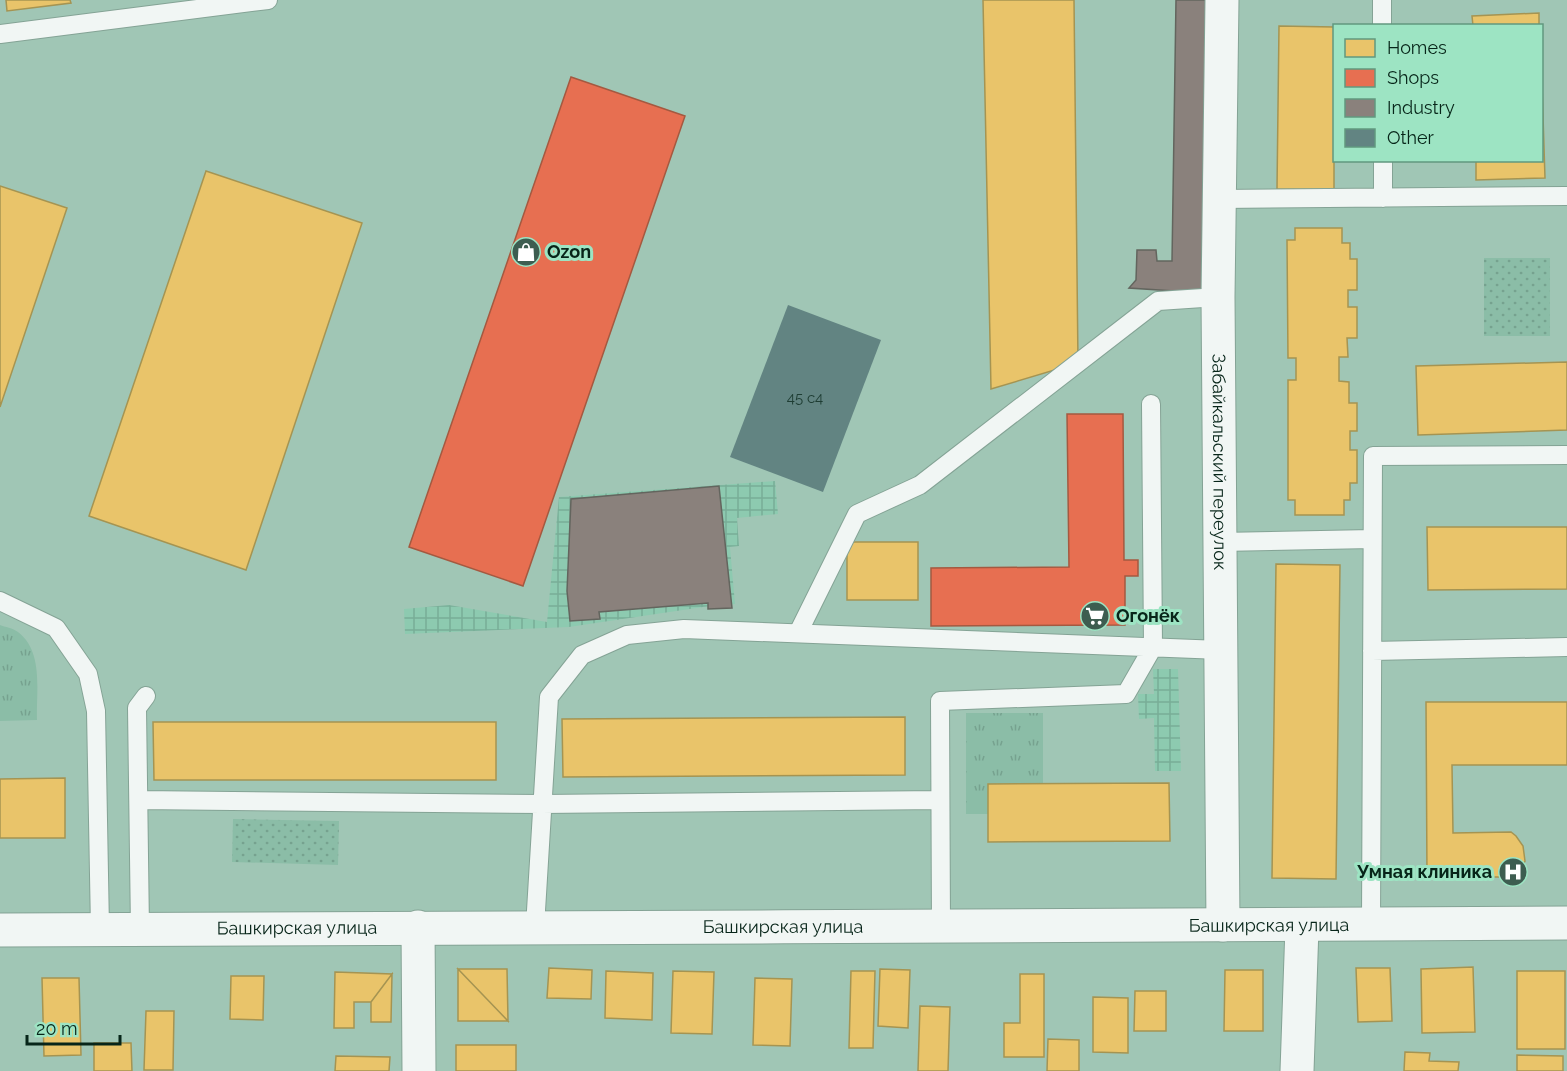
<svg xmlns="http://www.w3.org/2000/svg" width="1567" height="1071" viewBox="0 0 1567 1071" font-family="Raleway,sans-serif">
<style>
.industrial{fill:url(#industrial-grid)}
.grass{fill:url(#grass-tufts)}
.park{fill:url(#park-dots)}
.homes{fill:#e9c46a;stroke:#a59452;stroke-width:1.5}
.shops{fill:#e76f51;stroke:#a45940;stroke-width:1.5}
.industry{fill:#8a817c;stroke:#63655e;stroke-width:1.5}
.building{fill:#628482}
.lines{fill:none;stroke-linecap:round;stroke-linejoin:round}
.lane-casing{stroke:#84a395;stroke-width:20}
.street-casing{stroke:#84a395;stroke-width:35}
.lane{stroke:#f1f6f4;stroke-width:18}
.street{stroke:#f1f6f4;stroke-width:33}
.labels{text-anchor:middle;stroke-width:6;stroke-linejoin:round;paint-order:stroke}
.number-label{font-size:15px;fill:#1e3d33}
.poi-label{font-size:18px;font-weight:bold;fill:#072519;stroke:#9de4c3;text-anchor:start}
.street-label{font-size:18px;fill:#072519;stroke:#9de4c3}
</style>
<defs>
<pattern id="industrial-grid" width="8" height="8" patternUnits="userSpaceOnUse" patternTransform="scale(1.5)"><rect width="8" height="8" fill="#8dcab0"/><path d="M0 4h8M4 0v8" fill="none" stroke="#78ad97"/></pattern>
<pattern id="grass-tufts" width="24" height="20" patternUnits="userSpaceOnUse" patternTransform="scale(1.5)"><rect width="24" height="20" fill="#8bbda7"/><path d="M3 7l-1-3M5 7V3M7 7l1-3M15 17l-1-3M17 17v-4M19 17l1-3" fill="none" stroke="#76a28f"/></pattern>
<pattern id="park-dots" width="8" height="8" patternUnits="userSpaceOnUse" patternTransform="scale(1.5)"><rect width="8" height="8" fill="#8bbda7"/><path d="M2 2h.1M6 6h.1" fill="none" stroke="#76a28f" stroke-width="1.8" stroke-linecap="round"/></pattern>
</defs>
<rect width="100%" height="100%" fill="#a0c6b5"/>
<!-- industrial -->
<path class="industrial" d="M775 481 778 514 737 518 739 546 730 547 735 604 703 607 569 627 405 634 404 609 449 605 547 622 559 497Z
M1153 669H1178L1181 771H1155L1154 718 1139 719 1138 694H1154Z"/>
<!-- grass -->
<path class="grass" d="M0 625C5 627 13 628 18 632 44 652 36 691 37 720L0 721Z
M966 713H1043V784H988V814H966Z"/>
<!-- park -->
<path class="park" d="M1484 258H1550V336H1484Z
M233 819 339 821 338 865 232 862Z"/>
<!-- homes -->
<path class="homes" d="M6 0H70L71 3 7 11Z
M983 0H1074L1078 363 991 389Z
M1539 13V26H1473L1472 16Z
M1279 26 1334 27V190L1277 189Z
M1542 85 1545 178 1476 180V160H1542Z
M206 171 362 223 246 570 89 516Z
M0 186 67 208 0 407Z
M1295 228H1342V243H1350V259H1357V290H1348V307H1357V338H1347L1348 357H1339V381L1349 382V403H1357V431H1350V450H1357V483H1350V500H1344V515H1295V500H1288V380H1296V358H1288L1287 240H1295Z
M1567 362V430L1418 435 1416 366Z
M1427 527H1567V589L1428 590Z
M847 542H918V600H847Z
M1276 564 1340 565 1336 879 1272 878Z
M1426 702H1567V765H1452L1453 833 1511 832 1516 836 1523 846 1525 861 1521 869 1511 877H1427Z
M905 717V775L563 777 562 719Z
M153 722H496V780H154Z
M65 778V838H0V779Z
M1169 783 1170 841 988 842V784Z
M1473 967 1475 1032 1422 1033 1421 969Z
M549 968 592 970 591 999 547 998Z
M1356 968H1390L1392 1021 1358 1022Z
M458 969 508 1021H458Z
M458 969H507L508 1021Z
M880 969 910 970 908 1028 878 1026Z
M1225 970H1263V1031H1224Z
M606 971 653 973 652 1020 605 1018Z
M673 971 714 972 712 1034 671 1033Z
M851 971H875L873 1048H849Z
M1517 971H1565V1049H1517Z
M335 972 392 974 371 1002H354V1028H334Z
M392 974 391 1022H371V1002Z
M1020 974H1044V1057H1004V1023H1020Z
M231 976H264L263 1020 230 1019Z
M42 978H79L81 1055 44 1056Z
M755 978 792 979 790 1046 753 1045Z
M1135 991H1166V1031H1134Z
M1093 997 1128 998V1053L1093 1052Z
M920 1006 950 1007 948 1071H918Z
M146 1011H174L173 1070H144Z
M1048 1039 1079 1040V1071H1047Z
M94 1043H131L132 1071H94Z
M456 1045H516V1071H456Z
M1405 1052 1430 1053 1429 1061 1459 1062 1458 1071H1404Z
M1517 1055 1563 1056V1071H1517Z
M336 1056 390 1057 389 1071H335Z"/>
<!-- shops -->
<path class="shops" d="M571 77 685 116 523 586 409 547Z
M1067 414H1123L1124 560H1138V576H1125V625L931 626V568L1069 567Z"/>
<!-- industry -->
<path class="industry" d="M1176 0H1209L1205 293 1129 288 1136 280 1137 250H1156L1157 261H1172Z
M719 486 732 608 708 609V603L599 612 600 619 570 621 567 591 571 499Z"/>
<!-- building -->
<path class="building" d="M788 305 881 340 823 492 730 457Z"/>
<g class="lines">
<!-- lane casing -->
<g class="lane-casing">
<path id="lane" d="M1382 0V26
M0 34 268 0
M1383 160V198
M1219 199 1567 196
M1220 542 1372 539
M0 601 56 628 88 674 96 711 100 929
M798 633 857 514 920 485 1158 301 1218 297
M1372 651 1567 647
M139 800 542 804 940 800
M1371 925 1373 456 1567 455
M941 926 940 701 1126 694 1153 647 1151 404
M535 927 549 697 582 655 627 635 684 629 1221 650
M140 930 137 708 146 696"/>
</g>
<!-- street casing -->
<g class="street-casing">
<g id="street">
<path id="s1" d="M1222 0 1218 297 1223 925"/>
<path d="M418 927 419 1071"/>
<path id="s2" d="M0 930C522 925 1045 929 1567 923"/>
<path d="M1297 1071 1302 927"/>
</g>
</g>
<!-- lane -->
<use href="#lane" class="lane"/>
<!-- street -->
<use href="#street" class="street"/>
</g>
<!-- icons -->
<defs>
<g id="shop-disc" transform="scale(1.5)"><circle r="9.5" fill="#3d5d50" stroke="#9de4c3"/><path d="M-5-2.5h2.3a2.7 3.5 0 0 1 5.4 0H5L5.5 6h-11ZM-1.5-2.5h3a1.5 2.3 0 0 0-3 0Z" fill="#fff"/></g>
<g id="supermarket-disc" transform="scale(1.5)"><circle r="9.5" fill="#3d5d50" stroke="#9de4c3"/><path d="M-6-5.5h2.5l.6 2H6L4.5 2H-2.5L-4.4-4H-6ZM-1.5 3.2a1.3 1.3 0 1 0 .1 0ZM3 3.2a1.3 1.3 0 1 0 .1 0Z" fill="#fff"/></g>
<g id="hospital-disc" transform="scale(1.5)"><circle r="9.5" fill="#3d5d50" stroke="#9de4c3"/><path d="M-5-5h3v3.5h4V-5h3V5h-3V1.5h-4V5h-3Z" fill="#fff"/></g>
</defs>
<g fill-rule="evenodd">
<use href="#shop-disc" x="526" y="252"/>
<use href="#supermarket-disc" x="1095" y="616"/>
<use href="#hospital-disc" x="1513" y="872"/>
</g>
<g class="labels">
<!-- number labels -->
<g class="number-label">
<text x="805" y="403">45 с4</text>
</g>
<!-- poi labels -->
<g class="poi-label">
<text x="547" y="258">Ozon</text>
<text x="1116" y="622">Огонёк</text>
<text x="1492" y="878" text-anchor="end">Умная клиника</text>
</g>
<!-- street labels -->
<g class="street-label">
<text dy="6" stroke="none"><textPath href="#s1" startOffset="462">Забайкальский переулок</textPath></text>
<text dy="6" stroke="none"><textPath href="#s2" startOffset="1269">Башкирская улица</textPath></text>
<text dy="6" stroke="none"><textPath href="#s2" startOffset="783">Башкирская улица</textPath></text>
<text dy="6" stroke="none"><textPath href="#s2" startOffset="297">Башкирская улица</textPath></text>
</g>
</g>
<!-- legend -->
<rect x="1333" y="24" width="210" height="138" fill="#9de4c3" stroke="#61987f" stroke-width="1.5"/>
<rect x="1345" y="39" width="30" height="18" fill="#e9c46a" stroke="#61987f" stroke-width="1.5"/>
<text x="1387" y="54" font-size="18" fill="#072519">Homes</text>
<rect x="1345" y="69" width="30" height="18" fill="#e76f51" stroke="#61987f" stroke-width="1.5"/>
<text x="1387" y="84" font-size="18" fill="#072519">Shops</text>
<rect x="1345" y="99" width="30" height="18" fill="#8a817c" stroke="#61987f" stroke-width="1.5"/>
<text x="1387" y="114" font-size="18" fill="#072519">Industry</text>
<rect x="1345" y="129" width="30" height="18" fill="#628482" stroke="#61987f" stroke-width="1.5"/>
<text x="1387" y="144" font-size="18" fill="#072519">Other</text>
<!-- scale -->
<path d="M27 1035v9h93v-9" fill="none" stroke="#072519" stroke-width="3"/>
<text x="36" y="1035" font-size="18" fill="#072519" stroke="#9de4c3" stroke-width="4.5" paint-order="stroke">20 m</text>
</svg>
